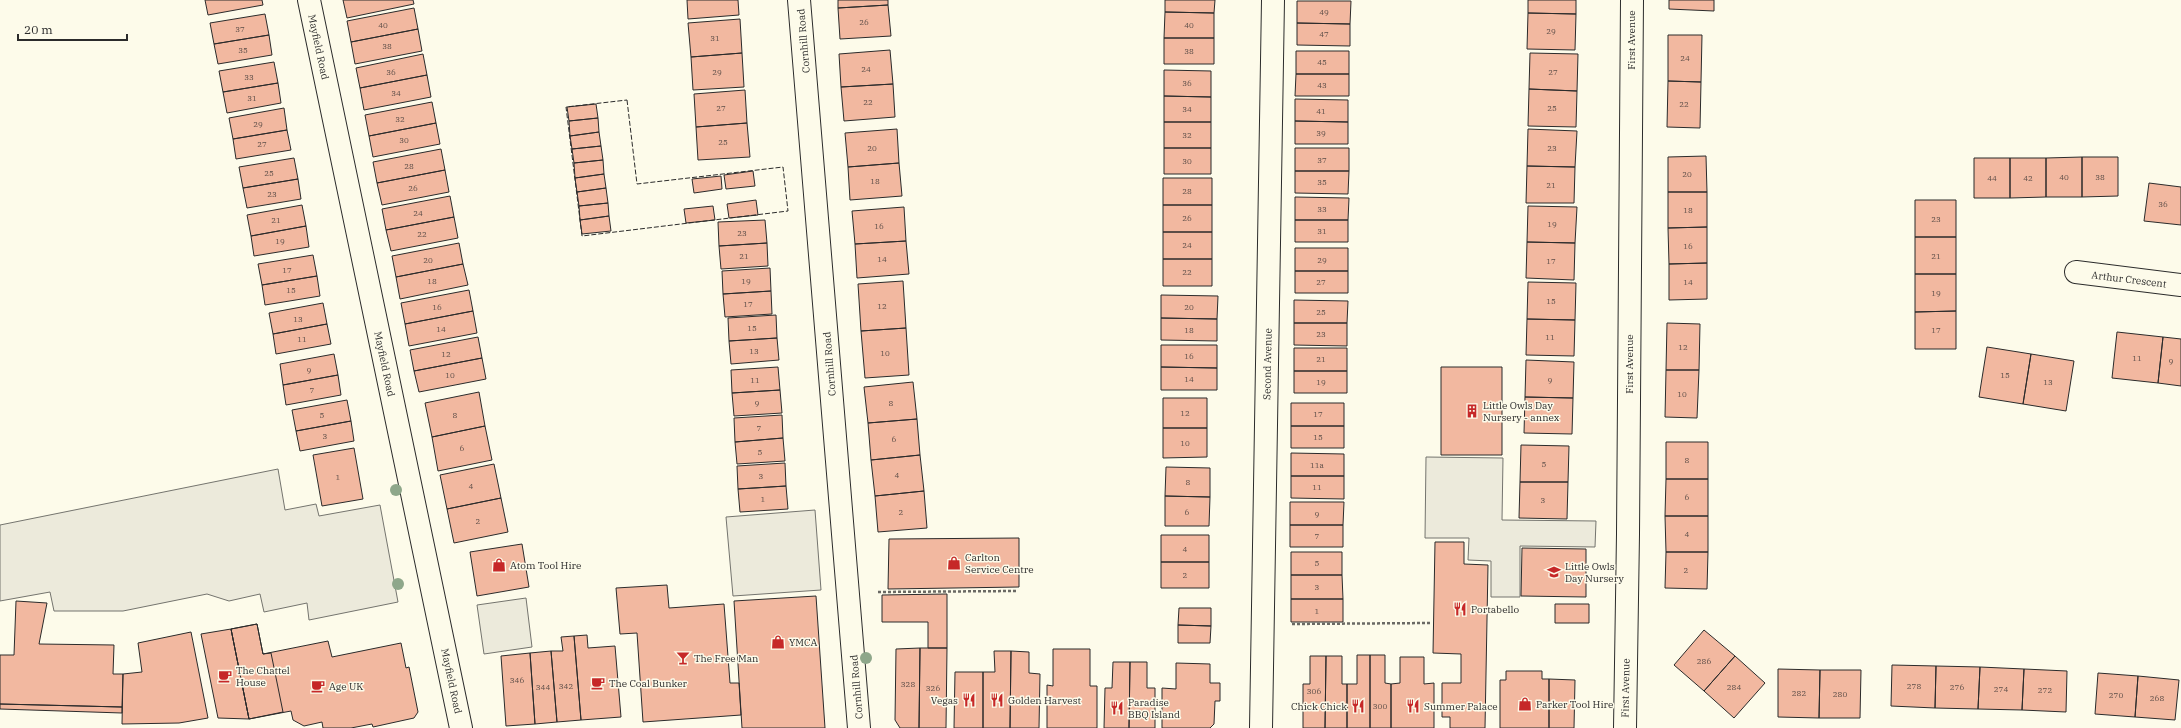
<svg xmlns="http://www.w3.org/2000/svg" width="2181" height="728" viewBox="0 0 2181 728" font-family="'IBM Plex Serif',serif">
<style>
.parking{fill:#eceadb;stroke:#74746e}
.building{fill:#f2b8a0;stroke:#2b2b2b}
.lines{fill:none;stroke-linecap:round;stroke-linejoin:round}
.minor-casing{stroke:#2b2b2b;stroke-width:24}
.path{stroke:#6a6964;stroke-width:2.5;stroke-dasharray:3 2;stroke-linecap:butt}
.minor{stroke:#fdfbea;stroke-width:22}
.fence{stroke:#2b2b2b;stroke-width:1;stroke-dasharray:5 2;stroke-linecap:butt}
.tree{fill:#8ea78a}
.labels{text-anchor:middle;stroke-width:3;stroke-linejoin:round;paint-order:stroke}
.number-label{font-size:8px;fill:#5d4e48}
.street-label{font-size:10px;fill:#2b2b2b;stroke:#fdfbea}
.poi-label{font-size:10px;fill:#2b2b2b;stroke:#fdfbea;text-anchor:start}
</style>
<rect width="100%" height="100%" fill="#fdfbea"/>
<!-- parking -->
<path class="parking" d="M1426 457 1503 458 1502 520 1596 521 1595 547 1520 546V597H1491V561L1468 560 1469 538H1425Z
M278 469 285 510 316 504 319 516 380 505 398 602 309 620 307 603 264 612 260 594 229 601 207 594 123 611H54L50 592 0 601V525Z
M815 510 821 590 733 596 726 517Z
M526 598 532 647 484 654 477 605Z"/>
<!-- building -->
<path class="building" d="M205 0H262L263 5 208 15Z
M343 0H413L414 4 347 18Z
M687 0H738L739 15 688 19Z
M838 0H888V5L838 8Z
M1165 0H1215L1214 13 1165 12Z
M1528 0H1576V14L1528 13Z
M1669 0H1714V11L1669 9Z
M1297 1H1351L1350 24 1297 23Z
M888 5 891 36 840 39 838 8Z
M414 8 418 29 351 42 347 21Z
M1165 12 1214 13V38H1164Z
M1528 13 1576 14 1575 50 1527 49Z
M265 14 269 35 214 44 210 23Z
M740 19 742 53 691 57 688 23Z
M1297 23 1350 24V46L1297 45Z
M418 29 422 51 355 64 351 42Z
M269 35 272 55 218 64 214 44Z
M1668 35H1702L1701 82 1668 81Z
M1164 38H1214V64H1164Z
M890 50 893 84 841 87 839 54Z
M1296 51H1349V74H1296Z
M742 53 744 87 693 90 691 57Z
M1530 53 1578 54 1577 91 1529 89Z
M423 54 427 75 360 88 356 68Z
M274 62 278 83 223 92 219 71Z
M1164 70 1211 71V97L1164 96Z
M1296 74H1349V96H1295Z
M427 75 431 97 364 110 360 88Z
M1668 81 1701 82 1700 128 1667 127Z
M278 83 281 103 227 113 223 92Z
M893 84 895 117 844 121 841 87Z
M1529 89 1577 91 1576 127 1528 126Z
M745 90 747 123 696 127 694 94Z
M1164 96 1211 97V122H1164Z
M1295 99 1348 100V122L1295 121Z
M432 102 436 123 369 136 365 115Z
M596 104 598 118 569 121 567 107Z
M284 108 287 130 233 139 229 118Z
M598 118 599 132 570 136 569 121Z
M1295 121 1348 122V144H1295Z
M1164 122H1211V148H1164Z
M436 123 440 144 373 157 369 136Z
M747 123 750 157 698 160 696 127Z
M897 129 899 163 848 167 845 133Z
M1528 129 1577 131 1575 167 1527 166Z
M287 130 291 150 236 159 233 139Z
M599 132 601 146 572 149 570 136Z
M601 146 603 160 574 163 572 149Z
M1164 148H1211V174H1164Z
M1295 148H1349V171H1295Z
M441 149 445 170 377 183 373 162Z
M1706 156 1707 192H1668V157Z
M2082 157H2118V196L2082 197Z
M2082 157V197H2046V158Z
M294 158 298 179 243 188 239 167Z
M1974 158H2010V198H1974Z
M2010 158H2046V197L2010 198Z
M603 160 604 174 575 178 574 163Z
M899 163 902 196 850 200 848 167Z
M1527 166 1575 167 1574 203H1526Z
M445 170 449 192 382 205 377 183Z
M753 171 755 186 726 189 724 175Z
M1295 171H1349L1348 194 1295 193Z
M604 174 606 188 577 192 575 178Z
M721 176 722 189 694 193 692 179Z
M1163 178H1212V205H1163Z
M298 179 301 199 247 208 243 188Z
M2149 183 2181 187V225L2144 221Z
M606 188 608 203 579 206 577 192Z
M1668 192H1707V227L1668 228Z
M450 196 454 217 386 230 382 209Z
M1295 197 1349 198 1348 220H1295Z
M756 200 758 215 729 218 727 204Z
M1915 200H1956V237H1915Z
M608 203 609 216 580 220 579 206Z
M302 205 306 226 251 236 247 215Z
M1163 205H1212V232H1163Z
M713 206 715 220 686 223 684 209Z
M1528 206 1577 207 1575 243 1527 242Z
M904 207 906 241 855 244 852 211Z
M609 216 611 231 582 234 580 220Z
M454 217 458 238 391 251 386 230Z
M765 220 767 243 719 246 718 222Z
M1295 220H1348V242H1295Z
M306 226 309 247 254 256 251 236Z
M1707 227V263L1669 264 1668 228Z
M1163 232H1212V259H1163Z
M1915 237H1956V274H1915Z
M906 241 909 274 857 278 855 244Z
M1527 242 1575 243 1574 280 1526 278Z
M459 243 463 264 396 277 392 256Z
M767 243 768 266 721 269 719 246Z
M1295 248H1348V271H1295Z
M313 255 317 276 262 285 258 264Z
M1163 259H1212V286H1163Z
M1707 263V299L1669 300V264Z
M463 264 468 285 400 299 396 277Z
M770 268 771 291 723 294 722 271Z
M1295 271H1348V293H1295Z
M1915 274H1956V311L1915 312Z
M317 276 320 296 265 305 262 285Z
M903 281 906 328 861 331 858 284Z
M1528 282 1576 283 1575 320 1527 319Z
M469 290 473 311 405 324 401 303Z
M771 291 772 314 725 317 723 294Z
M1161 295 1218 296 1217 319 1161 318Z
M1294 300 1348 301 1347 323H1294Z
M323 303 327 324 273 334 269 313Z
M473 311 477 333 409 346 405 324Z
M1956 311V349H1915V312Z
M776 315 777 338 729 341 728 318Z
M1161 318 1217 319V341L1161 340Z
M1527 319 1575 320 1574 356 1526 355Z
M1294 323H1347V346L1294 345Z
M1667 323 1700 324 1699 370H1666Z
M327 324 331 344 276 354 273 334Z
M906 328 909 375 865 378 861 331Z
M2117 332 2163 337 2158 383 2112 378Z
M478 337 482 358 414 371 410 350Z
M2163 337 2181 339V386L2158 383Z
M777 338 779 360 731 364 729 341Z
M1161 345H1217V368L1161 367Z
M1987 347 2031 354 2023 404 1979 397Z
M1294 348H1347V371H1294Z
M334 354 338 375 283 385 280 364Z
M2031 354 2074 361 2066 411 2023 404Z
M482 358 486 379 419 392 414 371Z
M1526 360 1574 362 1573 398 1525 397Z
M778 367 780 390 732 393 731 370Z
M1161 367 1217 368V390H1161Z
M1441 367H1502V455H1441Z
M1666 370H1699L1697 418 1665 417Z
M1294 371H1347V393H1294Z
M338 375 341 395 286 405 283 385Z
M913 382 917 419 868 423 864 387Z
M780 390 782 413 734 416 732 393Z
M479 392 485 426 432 437 425 403Z
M1525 397 1573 398 1572 434 1524 433Z
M1163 398H1207V428H1163Z
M347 400 351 421 296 431 292 410Z
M1291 403H1344V426H1291Z
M782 415 783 438 735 442 734 418Z
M917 419 920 455 871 460 868 423Z
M351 421 354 441 300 451 296 431Z
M485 426 492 460 438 471 432 437Z
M1291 426H1344V448H1291Z
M1163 428H1207V457L1163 458Z
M783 438 785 461 737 464 735 442Z
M1666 442H1708V479H1666Z
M1521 445 1569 446 1568 482H1520Z
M354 448 363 499 322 506 313 455Z
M1291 453 1344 454V476H1291Z
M920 455 924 491 875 496 871 460Z
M785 463 786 486 738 489 737 466Z
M494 464 501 498 447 509 440 475Z
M1166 467 1210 468V497L1165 496Z
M1291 476H1344V499L1291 498Z
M1666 479H1708V516H1665Z
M1520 482H1568L1567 519 1519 518Z
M786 486 788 509 740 512 738 489Z
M924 491 927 528 878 532 875 496Z
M1165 496 1210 497 1209 526H1165Z
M501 498 508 532 454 543 447 509Z
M1290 502H1344L1343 525H1290Z
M1665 516H1708V552H1666Z
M1290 525H1343V547H1290Z
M1161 535H1209V562H1161Z
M1019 538V587L888 589 889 539Z
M1435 542H1464V564L1488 565 1485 728H1450V717H1442V683H1461V654L1433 653Z
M522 544 529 587 477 596 470 552Z
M1522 548 1586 549V597L1521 596Z
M1291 552H1342V575H1291Z
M1666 552H1708L1707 589 1665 588Z
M1161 562H1209V588H1161Z
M1291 575H1342L1343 599H1291Z
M667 585 669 608 724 604 730 683H739L741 715 643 722 637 633 620 634 616 588Z
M947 594V648H928V622H882V595Z
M816 596 825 728H742L734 601Z
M1291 599H1343V622H1291Z
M16 601 47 603 39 644 114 645 113 674H123L122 707 0 704V655H14Z
M1555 604H1589V623H1555Z
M1179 608H1211V626L1178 625Z
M257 624 263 654 271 653 283 712 249 719 231 629Z
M257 624 263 654 328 641 332 657 401 643 406 668 409 667 418 712 414 718 373 727 372 724 351 728H323L322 722 304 726 293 720 291 711 249 719 231 629Z
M1178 625 1211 626 1210 643H1178Z
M231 629 249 719 218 718 201 634Z
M1704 630 1735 656 1704 691 1674 665Z
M191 632 208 718 179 723 122 724 123 674 142 672 138 643Z
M587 635 588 648 615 646 621 717 581 720 574 636Z
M574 636 581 720 557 722 551 651H563L561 637Z
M920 648 919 728H900L895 720 896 649Z
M920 648H947L946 728H919Z
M1053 649H1090V686H1097V728H1047V685L1053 686Z
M551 651 557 722 535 724 530 653Z
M994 651H1011L1010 728H983V672H995Z
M1011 651 1029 652V673L1040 674 1039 728H1010Z
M530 653 535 724 506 726 501 656Z
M1357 655H1370V728H1347V684H1357Z
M1370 655H1385V683L1391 684V728H1370Z
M1310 656H1326L1325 728H1303V684H1310Z
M1326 656H1342V684H1347V728H1325Z
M1735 656 1765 683 1734 718 1704 691Z
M1400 657H1424V684L1434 683V728H1391V684L1400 683Z
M1113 662H1130L1129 728H1104L1105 688H1112Z
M1130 662H1147V688H1155V728H1129Z
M1176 663 1210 664V683H1220V701H1215L1214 724 1210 728H1162V688L1176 689Z
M1892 665 1936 666 1935 708 1891 706Z
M1936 666 1980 667 1978 709 1935 708Z
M1980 667 2024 669 2022 710 1978 709Z
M1778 669 1820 670 1819 718 1778 717Z
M2024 669 2067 671 2066 712 2022 710Z
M1820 670H1861L1860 718H1819Z
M1506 671H1542V679H1549V728H1500V680H1506Z
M955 672H983V728H954Z
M2098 673 2138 676 2135 717 2095 714Z
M2138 676 2179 680 2175 720 2135 717Z
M1549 679 1575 680 1574 728H1549Z
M0 704 122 707V713L0 709Z"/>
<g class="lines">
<!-- minor casing -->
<g class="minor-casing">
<path id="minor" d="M309 0 461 728
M799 0 859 728
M2076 272 2181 285
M1261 728 1273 0
M1625 728 1628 534 1632 0"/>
</g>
<!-- path -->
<path class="path" d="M878 592 1017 591
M1292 624 1430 623"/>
<!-- minor -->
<use href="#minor" class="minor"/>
<!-- fence -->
<path class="fence" d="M627 100 637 184 783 167 788 211 582 236 566 107Z"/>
</g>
<!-- trees -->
<g class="tree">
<circle cx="396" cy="490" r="6"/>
<circle cx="398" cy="584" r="6"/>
<circle cx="866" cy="658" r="6"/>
</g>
<!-- icons -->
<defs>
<g id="building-bare" transform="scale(1.08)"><path d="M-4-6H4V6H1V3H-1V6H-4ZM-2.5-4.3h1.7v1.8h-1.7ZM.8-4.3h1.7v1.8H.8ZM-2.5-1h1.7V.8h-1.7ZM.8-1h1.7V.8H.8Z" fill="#c62828" stroke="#fdfbea" stroke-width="2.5" paint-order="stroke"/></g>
<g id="shop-bare" transform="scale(1.08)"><path d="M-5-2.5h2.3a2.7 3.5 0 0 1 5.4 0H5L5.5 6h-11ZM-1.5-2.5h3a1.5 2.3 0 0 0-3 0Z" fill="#c62828" stroke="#fdfbea" stroke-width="2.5" paint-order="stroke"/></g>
<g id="school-bare" transform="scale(1.08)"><path d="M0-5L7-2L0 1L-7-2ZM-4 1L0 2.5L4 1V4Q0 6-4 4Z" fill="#c62828" stroke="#fdfbea" stroke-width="2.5" paint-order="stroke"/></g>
<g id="restaurant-bare" transform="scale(1.08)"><path d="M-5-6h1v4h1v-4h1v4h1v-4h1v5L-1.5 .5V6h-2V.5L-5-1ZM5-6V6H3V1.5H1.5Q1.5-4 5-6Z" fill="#c62828" stroke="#fdfbea" stroke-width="2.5" paint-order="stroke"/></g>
<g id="bar-bare" transform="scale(1.08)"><path d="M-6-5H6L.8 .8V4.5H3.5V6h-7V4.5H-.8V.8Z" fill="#c62828" stroke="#fdfbea" stroke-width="2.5" paint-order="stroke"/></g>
<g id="cafe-bare" transform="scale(1.08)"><path d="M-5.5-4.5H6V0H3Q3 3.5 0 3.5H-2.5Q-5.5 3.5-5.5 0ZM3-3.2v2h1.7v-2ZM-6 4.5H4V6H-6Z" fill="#c62828" stroke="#fdfbea" stroke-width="2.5" paint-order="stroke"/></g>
</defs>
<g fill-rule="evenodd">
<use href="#building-bare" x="1472" y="411"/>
<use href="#shop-bare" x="954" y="563"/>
<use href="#shop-bare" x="499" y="565"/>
<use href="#school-bare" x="1554" y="572"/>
<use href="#restaurant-bare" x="1460" y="609"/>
<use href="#shop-bare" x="778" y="642"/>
<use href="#bar-bare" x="683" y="658"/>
<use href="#cafe-bare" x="225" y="676"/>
<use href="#cafe-bare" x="598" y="683"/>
<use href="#cafe-bare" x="318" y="686"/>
<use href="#restaurant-bare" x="969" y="700"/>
<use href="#restaurant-bare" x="997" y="700"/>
<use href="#shop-bare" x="1525" y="704"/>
<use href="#restaurant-bare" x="1358" y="706"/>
<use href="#restaurant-bare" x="1413" y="706"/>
<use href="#restaurant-bare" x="1117" y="708"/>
</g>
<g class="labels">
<!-- number labels -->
<g class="number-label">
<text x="1324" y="15">49</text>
<text x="864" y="25">26</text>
<text x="383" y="28">40</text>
<text x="1189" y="28">40</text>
<text x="240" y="32">37</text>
<text x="1551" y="34">29</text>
<text x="1324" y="37">47</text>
<text x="715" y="41">31</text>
<text x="387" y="49">38</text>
<text x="243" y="53">35</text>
<text x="1189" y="54">38</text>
<text x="1685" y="61">24</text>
<text x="1322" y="65">45</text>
<text x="866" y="72">24</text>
<text x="391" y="75">36</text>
<text x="717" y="75">29</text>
<text x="1553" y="75">27</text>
<text x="249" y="80">33</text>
<text x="1187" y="86">36</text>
<text x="1322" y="88">43</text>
<text x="396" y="96">34</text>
<text x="252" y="101">31</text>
<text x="868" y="105">22</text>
<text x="1684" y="107">22</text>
<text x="721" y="111">27</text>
<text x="1552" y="111">25</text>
<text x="1187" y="112">34</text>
<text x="1321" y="114">41</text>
<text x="400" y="122">32</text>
<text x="258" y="127">29</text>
<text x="1321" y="136">39</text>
<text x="1187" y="138">32</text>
<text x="404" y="143">30</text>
<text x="723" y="145">25</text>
<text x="262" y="147">27</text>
<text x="872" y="151">20</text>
<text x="1552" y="151">23</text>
<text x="1322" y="163">37</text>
<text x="1187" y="164">30</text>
<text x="409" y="169">28</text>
<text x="269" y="176">25</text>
<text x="1687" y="177">20</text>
<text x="2064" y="180">40</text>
<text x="2100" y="180">38</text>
<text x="1992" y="181">44</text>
<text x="2028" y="181">42</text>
<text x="875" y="184">18</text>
<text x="1322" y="185">35</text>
<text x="1551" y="188">21</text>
<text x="413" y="191">26</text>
<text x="1187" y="194">28</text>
<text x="272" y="197">23</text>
<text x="2163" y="207">36</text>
<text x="1322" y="212">33</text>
<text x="1688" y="213">18</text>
<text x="418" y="216">24</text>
<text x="1187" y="221">26</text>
<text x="1936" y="222">23</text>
<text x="276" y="223">21</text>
<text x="1552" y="227">19</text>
<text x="879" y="229">16</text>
<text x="1322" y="234">31</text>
<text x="742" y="236">23</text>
<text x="422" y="237">22</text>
<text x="280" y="244">19</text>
<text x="1187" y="248">24</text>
<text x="1688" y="249">16</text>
<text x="744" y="259">21</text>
<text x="1936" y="259">21</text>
<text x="882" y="262">14</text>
<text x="428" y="263">20</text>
<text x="1322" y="263">29</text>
<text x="1551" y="264">17</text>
<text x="287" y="273">17</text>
<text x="1187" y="275">22</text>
<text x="432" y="284">18</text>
<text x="746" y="284">19</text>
<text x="1321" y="285">27</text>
<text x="1688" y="285">14</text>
<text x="291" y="293">15</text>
<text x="1936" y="296">19</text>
<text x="1551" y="304">15</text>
<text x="748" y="307">17</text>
<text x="882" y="309">12</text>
<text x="437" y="310">16</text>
<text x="1189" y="310">20</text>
<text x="1321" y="315">25</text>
<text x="298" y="322">13</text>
<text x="752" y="331">15</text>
<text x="441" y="332">14</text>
<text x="1189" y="333">18</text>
<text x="1936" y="333">17</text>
<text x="1321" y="337">23</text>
<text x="1550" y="340">11</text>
<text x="302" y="342">11</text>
<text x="1683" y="350">12</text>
<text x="754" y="354">13</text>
<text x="885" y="356">10</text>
<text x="446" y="357">12</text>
<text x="1189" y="359">16</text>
<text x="2137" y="361">11</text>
<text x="1321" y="362">21</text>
<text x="2171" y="364">9</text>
<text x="309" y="373">9</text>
<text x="450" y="378">10</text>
<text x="2005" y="378">15</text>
<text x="1189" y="382">14</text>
<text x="755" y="383">11</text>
<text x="1550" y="383">9</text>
<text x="1321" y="385">19</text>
<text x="2048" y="385">13</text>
<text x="312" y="393">7</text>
<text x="1682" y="397">10</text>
<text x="757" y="406">9</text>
<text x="891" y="406">8</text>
<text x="1185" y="416">12</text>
<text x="1318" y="417">17</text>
<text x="322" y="418">5</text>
<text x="455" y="418">8</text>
<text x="759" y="431">7</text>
<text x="325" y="439">3</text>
<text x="1318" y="440">15</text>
<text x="894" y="442">6</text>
<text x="1185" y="446">10</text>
<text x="462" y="451">6</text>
<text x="760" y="455">5</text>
<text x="1687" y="463">8</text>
<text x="1544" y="467">5</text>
<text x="1317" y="468">11a</text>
<text x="897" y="478">4</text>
<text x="761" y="479">3</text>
<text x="338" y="480">1</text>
<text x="1188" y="485">8</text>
<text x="471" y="489">4</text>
<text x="1317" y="490">11</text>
<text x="1687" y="500">6</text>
<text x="763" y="502">1</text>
<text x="1543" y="503">3</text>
<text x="901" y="515">2</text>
<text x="1187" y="515">6</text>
<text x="1317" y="517">9</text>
<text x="478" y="524">2</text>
<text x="1687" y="537">4</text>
<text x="1317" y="539">7</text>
<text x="1185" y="552">4</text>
<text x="1317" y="566">5</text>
<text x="1686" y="573">2</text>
<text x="1185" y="578">2</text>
<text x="1317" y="590">3</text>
<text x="1317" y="614">1</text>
<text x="1704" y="664">286</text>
<text x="517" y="683">346</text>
<text x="908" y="687">328</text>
<text x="566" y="689">342</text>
<text x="1914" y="689">278</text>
<text x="543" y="690">344</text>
<text x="1734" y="690">284</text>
<text x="1957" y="690">276</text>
<text x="933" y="691">326</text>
<text x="2001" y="692">274</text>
<text x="2045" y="693">272</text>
<text x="1314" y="694">306</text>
<text x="1799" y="696">282</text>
<text x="1840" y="697">280</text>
<text x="2116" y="698">270</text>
<text x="2157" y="701">268</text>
<text x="1380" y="709">300</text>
</g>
<!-- street labels -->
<g class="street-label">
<text transform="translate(1631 40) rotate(-90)" y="4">First Avenue</text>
<text transform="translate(803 41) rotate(-95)" y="4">Cornhill Road</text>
<text transform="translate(319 47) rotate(78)" y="4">Mayfield Road</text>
<text transform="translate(2129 279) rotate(7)" y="4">Arthur Crescent</text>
<text transform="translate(385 364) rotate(78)" y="4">Mayfield Road</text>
<text transform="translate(829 364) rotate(-95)" y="4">Cornhill Road</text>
<text transform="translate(1267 364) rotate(-89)" y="4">Second Avenue</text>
<text transform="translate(1629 364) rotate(-90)" y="4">First Avenue</text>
<text transform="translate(452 681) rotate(78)" y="4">Mayfield Road</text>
<text transform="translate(856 687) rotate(-95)" y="4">Cornhill Road</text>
<text transform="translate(1625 688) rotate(-89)" y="4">First Avenue</text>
</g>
<!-- poi labels -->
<g class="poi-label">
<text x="1483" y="409">Little Owls Day<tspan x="1483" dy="12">Nursery - annex</tspan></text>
<text x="965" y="561">Carlton<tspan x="965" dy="12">Service Centre</tspan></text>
<text x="510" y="569">Atom Tool Hire</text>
<text x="1565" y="570">Little Owls<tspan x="1565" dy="12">Day Nursery</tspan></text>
<text x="1471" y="613">Portabello</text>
<text x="789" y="646">YMCA</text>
<text x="694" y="662">The Free Man</text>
<text x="236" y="674">The Chattel<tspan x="236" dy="12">House</tspan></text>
<text x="609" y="687">The Coal Bunker</text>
<text x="329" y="690">Age UK</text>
<text x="958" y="704" text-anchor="end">Vegas</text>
<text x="1008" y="704">Golden Harvest</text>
<text x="1128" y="706">Paradise<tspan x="1128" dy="12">BBQ Island</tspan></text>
<text x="1536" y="708">Parker Tool Hire</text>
<text x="1347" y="710" text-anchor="end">Chick Chick</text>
<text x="1424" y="710">Summer Palace</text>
</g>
</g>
<!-- scale -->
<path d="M18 34v6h109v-6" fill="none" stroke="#2b2b2b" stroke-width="2"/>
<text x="24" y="34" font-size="12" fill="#2b2b2b" stroke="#fdfbea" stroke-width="3" paint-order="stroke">20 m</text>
</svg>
